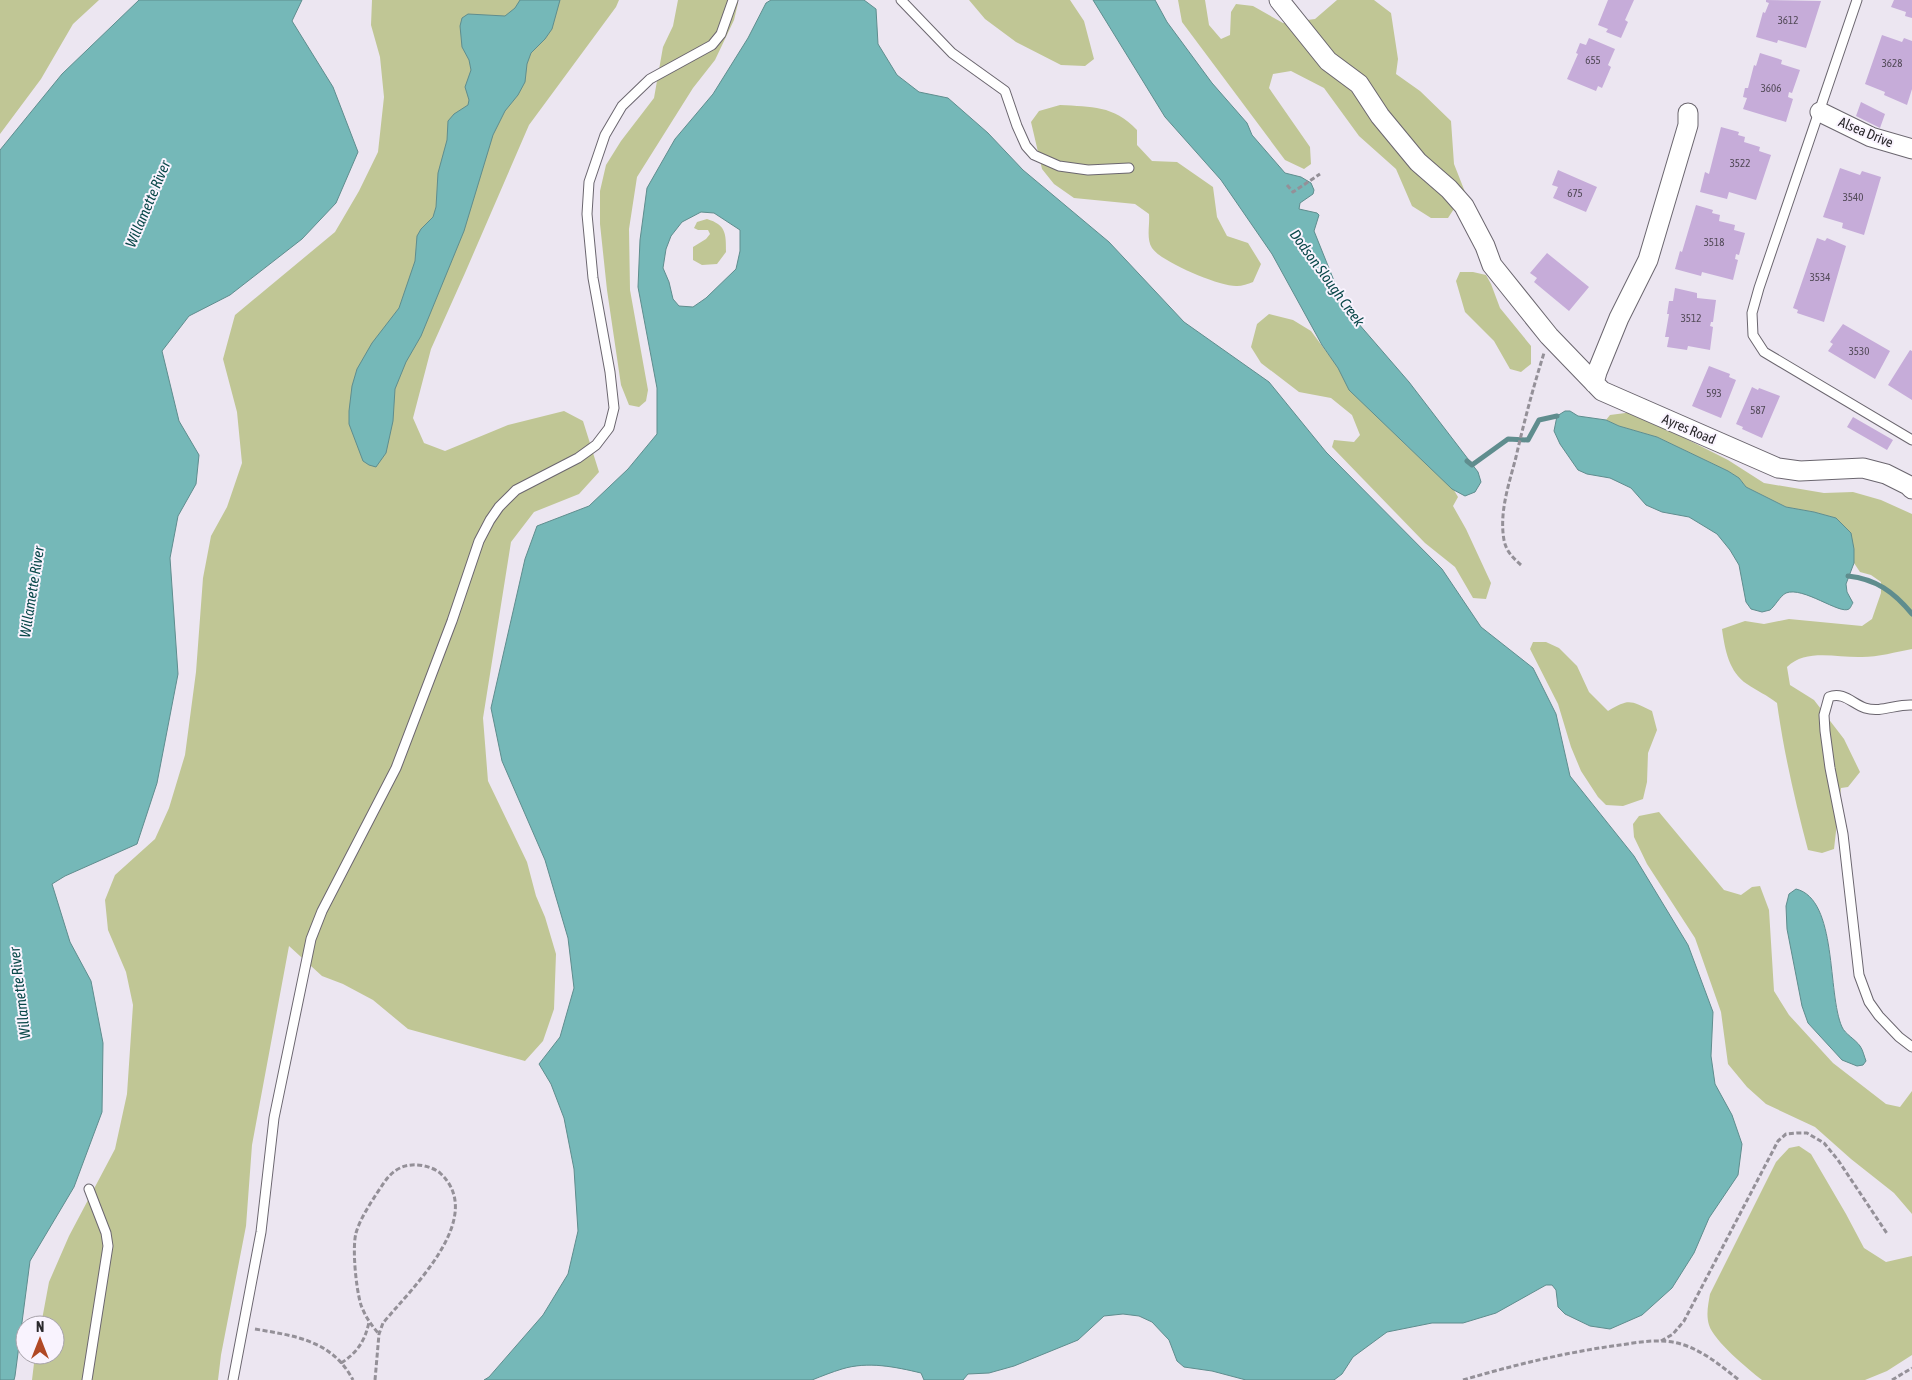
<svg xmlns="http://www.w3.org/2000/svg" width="1912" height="1380" viewBox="0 0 1912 1380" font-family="'Asap Condensed',sans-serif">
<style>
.green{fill:#c0c695}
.water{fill:#75b8b8;stroke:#5f8d8e;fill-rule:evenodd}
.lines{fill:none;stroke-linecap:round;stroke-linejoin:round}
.stream{stroke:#5f8d8e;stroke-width:5}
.building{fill:#c6acd9}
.lane-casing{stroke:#6b666f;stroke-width:11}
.street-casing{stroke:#6b666f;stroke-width:21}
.path{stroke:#949098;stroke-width:3;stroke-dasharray:5 2.5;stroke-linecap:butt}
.lane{stroke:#fff;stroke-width:9}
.street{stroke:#fff;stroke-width:19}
.labels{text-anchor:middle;stroke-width:4;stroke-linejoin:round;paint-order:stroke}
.number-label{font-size:11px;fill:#524a58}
.street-label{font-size:14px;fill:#2b292d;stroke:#f9f3fe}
.water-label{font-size:15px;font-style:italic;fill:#094849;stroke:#f9f3fe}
</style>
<rect width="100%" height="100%" fill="#ece6f1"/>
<!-- green -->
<path class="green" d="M0 0H99L73 24 41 79 0 134Z
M372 0H619L616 7 529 125 465 273 431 349 413 418 424 443 445 451 508 425 564 411 583 421 599 472 579 494 534 512 511 542 483 718 488 781 527 862 536 896 545 917 556 954 554 1009 543 1041 525 1061 408 1029 373 1000 343 984 322 976 289 946 252 1145 246 1226 221 1355 218 1380H32L35 1355H55V1325H41L49 1282 69 1236 115 1149 127 1094 133 1005 126 972 108 930 105 900 115 875 155 839 169 808 185 755 196 672 203 578 211 536 227 507 242 463 237 412 223 359 235 315 335 232 359 191 378 152 384 97 380 57 371 25Z
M678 0H738V3L734 20 715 60 693 88 637 177 629 229 630 290 648 390 646 401 639 407 629 405 621 385 607 290 600 224V191L606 165 621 141 654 98 663 47 673 26Z
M969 0H1070L1084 21 1094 59 1085 66 1061 65 1016 42 985 19Z
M1178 0H1205L1209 25 1221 39 1230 35 1231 12 1236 4 1253 6 1283 23 1315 19 1337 0H1374L1391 13 1398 59 1396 74 1420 91 1451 121 1454 164 1465 192 1448 218H1431L1412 206 1396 169 1359 136 1324 88 1291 71 1273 74 1269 88 1310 147 1311 164 1304 169 1285 160 1182 22Z
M1060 105C1092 107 1113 105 1137 130V145L1152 161 1177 162 1213 187 1217 217 1227 236 1248 243 1261 264 1253 282C1248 284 1242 286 1237 286 1221 287 1161 262 1152 248 1146 239 1150 225 1149 214L1135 204 1074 198 1054 184 1042 169 1031 122 1039 111Z
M707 219C726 225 726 233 726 252L717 264 702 265 693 260V247L706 239 710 234 708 230H698L694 228 697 222Z
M1460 272H1473L1486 275 1491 284 1500 308 1531 346V364L1521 372 1510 369 1494 341 1465 312 1456 281Z
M1269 314 1293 320 1311 331 1363 401 1407 446 1445 475 1458 497 1453 506 1466 529 1491 583 1486 599 1473 598 1455 567 1425 543 1332 447 1334 440 1354 442 1360 435 1352 415 1331 398 1299 392 1261 363 1251 347 1257 324Z
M1633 412 1728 460 1764 483 1824 493 1853 492 1881 500 1912 514V649C1896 652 1878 657 1862 657 1838 658 1806 648 1787 667L1790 685 1814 700 1844 739 1860 772 1848 787 1841 788 1834 849 1822 853 1808 850C1795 801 1784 753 1777 703 1767 695 1757 691 1747 684 1729 672 1725 650 1722 629L1745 621 1764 624 1789 619 1862 626 1872 619 1881 593V582L1871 575 1860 572 1854 563V549L1836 518 1814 512 1786 507 1746 487 1739 478 1728 471 1657 437 1619 426 1606 420 1610 415Z
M1533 642H1546L1559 648 1577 666 1589 692 1608 711C1630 698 1630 701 1652 711L1657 730 1648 753 1647 782 1643 799 1623 806 1606 805 1598 797 1581 771 1571 747 1558 704 1530 649Z
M1659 812 1724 890 1741 895 1752 887 1760 886 1769 910 1774 991 1789 1015 1833 1063 1886 1104 1900 1107 1912 1091V1214L1894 1193 1851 1159 1815 1127 1766 1104 1747 1087 1728 1064 1721 1012 1695 938 1647 864 1634 837 1633 824 1639 816Z
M1799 1146 1811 1154 1846 1214 1864 1248 1886 1262 1912 1256V1355L1887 1371 1865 1380H1762C1748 1369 1714 1341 1709 1325 1706 1315 1708 1305 1710 1294L1776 1162 1789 1148Z"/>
<!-- water -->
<path class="water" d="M139 0H302L292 21 333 87 358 152 336 203 302 239 230 295 189 316 162 351 179 421 199 455 196 484 178 516 170 558 178 674 157 783 137 844 65 876 52 884 70 942 91 981 103 1043 102 1112 74 1187 30 1261 15 1376 14 1380H0V150L62 74Z
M520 0H560L552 29 545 39 531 53 527 64 525 82 518 95 505 111 493 135 464 231 421 336 406 362 395 389 393 421 386 453 376 467 369 465 363 461 349 424V411L352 386 357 369 372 343 399 308 415 261 417 236 421 229 433 217 436 207 438 173 447 140 448 121 454 114 468 105 469 100 465 87 471 70 469 60 462 47 460 26 462 18 468 14 505 16 515 8Z
M771 0H864L876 9 878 44 897 75 919 92 948 98 988 133 1023 170 1109 242 1184 322 1269 382 1326 452 1442 569 1481 627 1533 668 1556 714 1570 776 1634 856 1688 945 1713 1012 1711 1056 1715 1084 1732 1115 1742 1144 1738 1175 1709 1218 1694 1253 1672 1288 1642 1315 1610 1329 1590 1326 1565 1314 1558 1307 1556 1290 1552 1285H1546L1496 1313 1463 1323H1432L1387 1332 1353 1357 1342 1374 1334 1380H1246L1212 1371 1184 1367 1177 1361 1169 1340 1152 1322 1139 1316 1123 1314 1104 1316 1078 1340 1014 1366 989 1373 968 1374 963 1380H924L921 1373C896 1367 868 1361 842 1369 832 1372 822 1376 812 1380H484L489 1377 543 1315 568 1274 578 1231 574 1169 564 1118 551 1084 539 1064 560 1037 574 988 568 938 545 860 502 761 491 708 525 559 537 526 589 506 628 469 657 434V388L638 287 640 240 647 188 675 139 713 94 748 38 766 3ZM701 212 714 213 740 230V251L736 269 706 298 693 307 679 306 673 299 669 282 663 268 666 249 671 236 682 222Z
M1093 0H1155L1167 22 1212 83 1247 123 1252 135 1285 173 1301 177 1311 183 1314 190 1313 194 1300 203 1299 209 1317 213 1319 215 1314 231 1345 308 1409 382 1478 472 1481 482 1475 492 1465 496 1452 489 1349 390 1338 368 1322 345 1272 254 1221 180 1165 117Z
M1565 411H1570L1578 416 1606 420 1619 426 1657 437 1728 471 1739 478 1746 487 1786 507 1814 512 1836 518 1851 533 1854 549V563L1846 584 1847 592 1853 603C1852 604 1850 609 1849 609 1840 615 1803 586 1786 593 1780 596 1775 606 1770 610L1762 612 1751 609 1746 602 1739 565 1730 550 1717 534 1689 517 1662 512 1646 505 1631 488 1610 478 1587 474 1578 470 1560 444 1554 431 1557 416Z
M1796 889C1838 899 1827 994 1842 1027 1845 1034 1855 1039 1860 1046 1863 1050 1864 1056 1866 1061L1863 1065 1857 1066 1842 1060 1808 1023 1802 1006 1787 929 1786 906 1789 894Z"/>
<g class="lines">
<!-- stream -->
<path class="stream" d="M1467 461 1472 465 1508 439 1528 440 1539 420 1557 416
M1848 576C1876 579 1894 592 1912 614"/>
</g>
<!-- building -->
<path class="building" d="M1608 0H1634L1625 20 1628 22 1621 38 1606 32 1608 29 1598 25Z
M1766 0 1821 1 1806 48 1778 40 1777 43 1756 37 1763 12 1765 13 1769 3 1766 2Z
M1894 0H1912V18L1905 16 1906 12 1891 7Z
M1882 35 1902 42 1904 38 1912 41V89L1907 105 1884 95 1885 92 1865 84Z
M1589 38 1615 49 1608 65 1611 67 1602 88 1598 86 1596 91 1567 79 1578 54 1576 53 1580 43 1586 45Z
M1760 53 1782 60 1781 64 1800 70 1792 93 1789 92 1788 97 1793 99 1786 122 1743 109 1747 98 1743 97 1745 88H1748L1754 65 1756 66Z
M1861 102 1885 114 1880 128 1856 116Z
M1721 127 1739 132 1738 135 1745 137 1744 142 1760 147 1759 151 1771 155 1756 200 1729 192 1727 199 1700 192 1705 172 1709 174Z
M1840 168 1860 175 1862 171 1881 177 1864 235 1842 228 1843 223 1823 217Z
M1558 170 1597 187 1586 212 1553 198 1558 187 1552 185Z
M1696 205 1713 210 1712 213 1720 215 1719 221 1735 225 1734 230 1745 233 1739 255 1736 254 1735 259 1738 260 1733 280 1702 272 1701 276 1675 269 1680 251 1682 252Z
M1817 238 1825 241 1827 238 1846 246 1824 322 1797 313 1798 310 1793 308Z
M1547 253 1589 287 1569 311 1534 282 1537 278 1530 273Z
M1675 288 1697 293V298L1716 300 1713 322H1711L1710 326 1713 327 1710 350 1688 346 1687 350 1667 347 1669 337H1665L1669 314H1667L1669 301H1673Z
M1843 324 1890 351 1875 379 1828 351 1833 344 1830 342Z
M1910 350 1912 351V400L1888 385Z
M1709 366 1730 374 1729 377 1736 380 1721 418 1692 406Z
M1752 387 1758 390 1759 388 1780 396 1762 438 1742 429 1743 427 1736 424Z
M1853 417 1893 440 1887 450 1847 427Z"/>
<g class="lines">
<!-- lane casing -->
<g class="lane-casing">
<path id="lane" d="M901 0 952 53 1005 91 1017 126 1026 146 1034 155 1059 166 1088 170 1129 168
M1857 0 1759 288 1752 313 1753 335 1764 352 1912 440
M1912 705C1896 704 1881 713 1865 708 1853 704 1843 691 1829 697L1824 715 1825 731 1830 768 1843 834 1859 975 1869 1002 1879 1016 1899 1037 1912 1047
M87 1380 108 1246 106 1233 89 1189
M233 1380 261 1232 274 1118 311 939 322 911 396 768 452 621 479 541 490 520 499 507 516 490 578 458 596 445 609 428 614 408 610 372 593 278 587 214 589 182 605 135 622 106 650 79 712 45 721 34 733 0"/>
</g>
<!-- street casing -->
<g class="street-casing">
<path id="street" d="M1279 0 1328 61 1359 84 1380 116 1418 162 1449 189 1464 206 1485 246 1492 265 1549 336 1602 391 1778 468 1800 471 1863 468 1886 474 1908 485 1912 489
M1820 112 1871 137 1912 149
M1594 383 1597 372 1619 318 1648 260 1688 125V113"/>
</g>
<!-- path -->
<path class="path" d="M1287 185 1293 192 1320 174
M1521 565C1513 558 1506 551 1504 540 1499 512 1509 484 1516 457 1524 422 1533 388 1544 353
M255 1329C295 1336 332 1340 353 1380
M1661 1341 1673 1334 1684 1321 1778 1141 1786 1134 1797 1133H1807L1824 1143 1838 1160 1888 1235
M341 1363C357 1353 365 1341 369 1322
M375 1380 379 1334 383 1323C411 1289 488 1217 440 1173 430 1165 412 1162 400 1168 389 1173 384 1183 377 1193 370 1204 360 1219 356 1233 352 1248 356 1289 361 1305 365 1316 371 1325 379 1334
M1463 1380C1514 1365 1567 1352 1620 1345 1640 1342 1662 1338 1681 1344 1704 1351 1721 1366 1739 1380
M1892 1380 1912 1368"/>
<!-- lane -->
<use href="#lane" class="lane"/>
<!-- street -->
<use href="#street" class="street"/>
</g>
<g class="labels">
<!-- number labels -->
<g class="number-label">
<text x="1788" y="24">3612</text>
<text x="1593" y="64">655</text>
<text x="1892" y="67">3628</text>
<text x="1771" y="92">3606</text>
<text x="1740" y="167">3522</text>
<text x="1575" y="197">675</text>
<text x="1853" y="201">3540</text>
<text x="1714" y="246">3518</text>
<text x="1820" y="281">3534</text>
<text x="1691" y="322">3512</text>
<text x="1859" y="355">3530</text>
<text x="1714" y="397">593</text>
<text x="1758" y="414">587</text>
</g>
<!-- street labels -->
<g class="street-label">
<text transform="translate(1866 132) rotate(23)" y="5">Alsea Drive</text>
<text transform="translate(1689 429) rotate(23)" y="5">Ayres Road</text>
</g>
<!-- water labels -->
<g class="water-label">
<text transform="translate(148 204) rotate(-67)" y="5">Willamette River</text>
<text transform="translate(1327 278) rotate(54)" y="5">Dodson Slough Creek</text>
<text transform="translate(32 592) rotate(-81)" y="5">Willamette River</text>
<text transform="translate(20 993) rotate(-97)" y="5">Willamette River</text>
</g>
</g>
<!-- north arrow -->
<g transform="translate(40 1340)"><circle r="24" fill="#f9f3fe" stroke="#a7a2aa"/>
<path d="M0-4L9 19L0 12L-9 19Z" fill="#b04825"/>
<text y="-8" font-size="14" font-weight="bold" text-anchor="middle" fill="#2b292d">N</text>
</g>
</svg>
